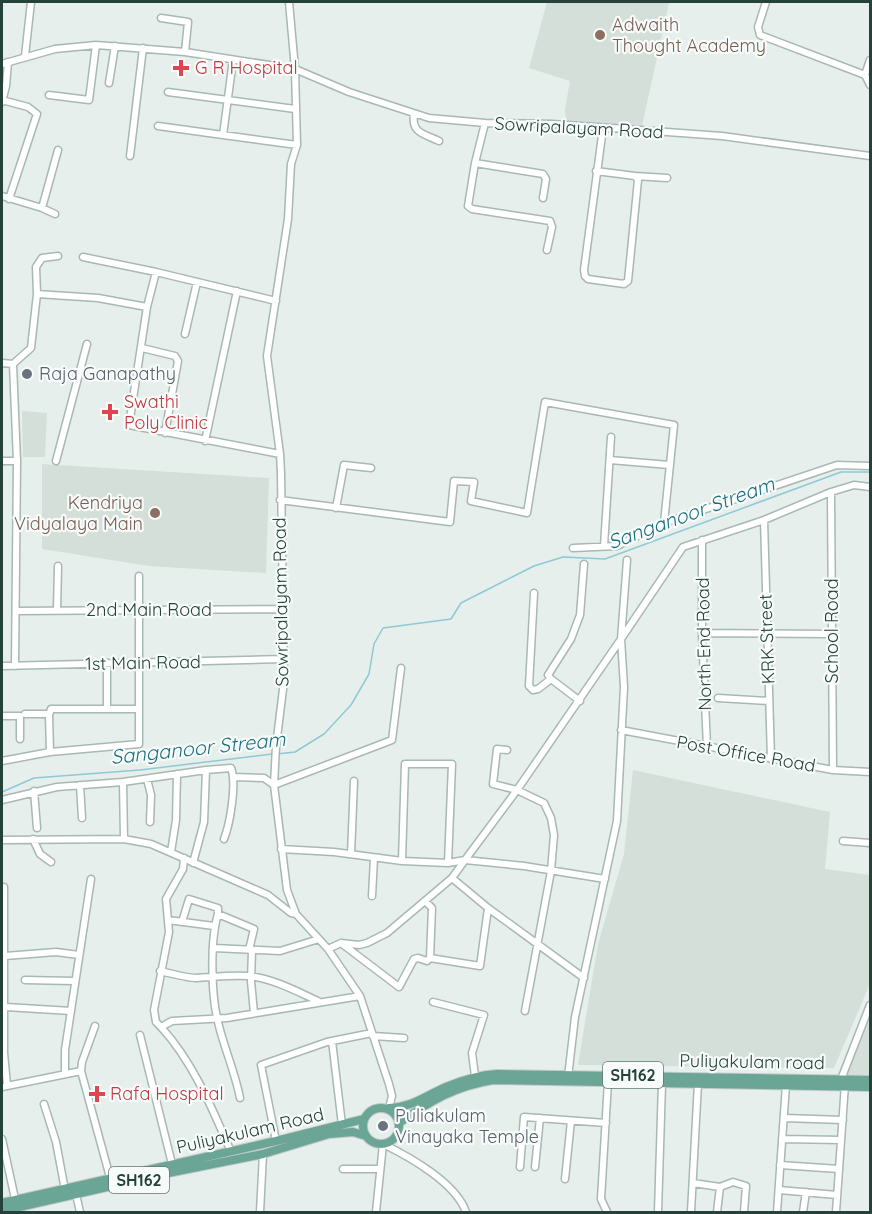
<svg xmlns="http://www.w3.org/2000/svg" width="872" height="1214" viewBox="0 0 872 1214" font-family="Quicksand,sans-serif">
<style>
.built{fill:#d4dfda}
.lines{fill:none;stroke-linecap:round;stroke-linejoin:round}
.stream{stroke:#8ec9d4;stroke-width:1.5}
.minor-casing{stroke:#a8b8b2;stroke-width:9}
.major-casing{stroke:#c2cac8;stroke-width:10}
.minor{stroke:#fff;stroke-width:6}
.major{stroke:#6aa596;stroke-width:8}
.education-dot{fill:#8d6e63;stroke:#f7fbf9;stroke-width:2}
.health-dot{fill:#e0444e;stroke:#f7fbf9;stroke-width:2}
.worship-dot{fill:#6b7280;stroke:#f7fbf9;stroke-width:2}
.labels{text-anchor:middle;stroke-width:4.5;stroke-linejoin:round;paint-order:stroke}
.shield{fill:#f7fbf9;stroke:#637a73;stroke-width:1.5}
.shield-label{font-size:16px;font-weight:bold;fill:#24423a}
.education-label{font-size:18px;fill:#785e54;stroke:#f7fbf9;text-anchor:start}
.health-label{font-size:18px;fill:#be3a42;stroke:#f7fbf9;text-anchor:start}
.street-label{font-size:18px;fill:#24423a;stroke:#f7fbf9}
.worship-label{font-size:18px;fill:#5b616d;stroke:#f7fbf9;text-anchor:start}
.water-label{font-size:20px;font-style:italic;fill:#1c6f80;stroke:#f7fbf9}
</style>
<rect width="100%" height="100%" fill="#e6efeb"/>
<!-- built -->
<path class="built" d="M547 2 669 3 642 126 566 122 565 109 570 81 529 68Z
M22 411 47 413 45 457H23Z
M42 464 269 478 266 573 149 566 42 549Z
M633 770 830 812 825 869 870 875 869 986 834 1068 578 1065 598 944 624 854Z
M870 1018V1076L845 1075Z"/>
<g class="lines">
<!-- stream -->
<path class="stream" d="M277 754 295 752 324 734 351 705 369 674 374 644 383 628 451 619 461 603 534 566 563 557 605 559 841 472H870
M2 792 34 778 140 770 272 754"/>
<!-- minor casing -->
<g class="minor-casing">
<path id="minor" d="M289 2 295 69 297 145 291 164 288 219 267 356 280 454 281 473 284 681 276 746 274 785 287 890 296 914 328 949 360 996 389 1084 392 1096 389 1108
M766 2 758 27 760 35 865 75
M161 18 188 22 185 52
M25 56 31 2
M233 60 223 135 297 145
M870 60 865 75 870 85
M2 64 55 49 96 45 185 52 295 69 349 92 429 118 485 123 552 124 626 129 722 136 870 156
M109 83 115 46
M168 92 295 109
M49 95 89 100 96 45
M2 100 28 107 37 114 9 199
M2 102 6 86 8 62
M414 114C411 133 424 134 439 141
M485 123 475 163 468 206 472 209 550 221 552 227 547 250
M158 126 223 135
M130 156 143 48
M475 163 543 174 546 179 543 198
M596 171 635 176 638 180 628 281 624 284 588 279 585 276 584 270 603 128
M635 176 667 178
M2 196 42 208 55 214
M42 208 58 150
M156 272 276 301
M37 294 98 298 147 307 156 272 83 257
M147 307 129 425 280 454
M185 334 197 282
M142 348 175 356 178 361 165 433
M2 363 13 364 17 461 15 666
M13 364 31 348 37 294 36 267 42 258 58 256
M205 441 237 291
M610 460 669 465
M2 461H17
M56 461 87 344
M831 492 833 770
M280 500 450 522 454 481 474 482 471 501 527 513 545 402 674 425 664 523
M336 508 344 465 371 468
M764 520 771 759
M702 540V633L707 747
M604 546 611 437
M573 548 617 546 664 523 837 465 870 466
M534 593 529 686 533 690 538 689 551 679
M57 610 58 566
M16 611 282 609
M702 633 831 634
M2 666 284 659
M718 698 769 701
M580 701 551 679 548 675 571 639 580 615 584 564
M107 709V663
M25 714H49
M2 716H20V739
M621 730 833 770 870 772
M507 750 497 749 493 784 517 790 544 803 551 818 554 835 551 871 525 1011
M50 752 49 715 51 709H139
M2 761 50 752 139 744V576
M233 777 264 778 274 785 392 740 401 668
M147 779 151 795 150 822
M123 782 124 839
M80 785 82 818
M34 791 37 828
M2 800 57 787 123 782 206 770 231 768C237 783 230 824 224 839
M33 839 40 854 51 862
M2 840 124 839 151 844 268 895 291 913 296 914
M843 841 870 843
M281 849 334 852 402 861 448 863 465 860 524 866 605 879
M171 852 176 820 177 774
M351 854 354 781
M402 861 405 764H452L448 863
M193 863 204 822 206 770
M452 878 488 908 584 978
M4 887V1053L7 1085
M372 896 374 858
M425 901 432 908 430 958 480 966 488 908
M168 920 214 926
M182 922 189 899 218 908V914
M341 943 399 987 414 959 418 958 427 961 430 958
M214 948 280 951 319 939
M328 949 341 943 359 945 367 943 387 933 452 878 465 860 517 790 621 639 627 560
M252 950 251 981 254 1013
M5 956 56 952 79 955
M160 971C168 973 190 978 197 978 214 977 230 975 248 976 272 978 296 991 318 1001
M25 980 74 981
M433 1002 484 1015 472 1053 475 1076
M6 1007 71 1011
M161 1027 156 1022 154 1010 169 932 166 899 183 869 184 858
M140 1035 173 1168
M373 1036 404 1038
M332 1041 342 1125
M81 1071 82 1062 95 1026
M65 1073V1050L91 879
M568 1077 575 1017 617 821 624 687 621 639 683 547 764 520 831 492 854 485 870 487
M840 1082 870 1005
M2 1087 81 1071 111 1181
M240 1098C235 1072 224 1048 218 1022 211 995 210 940 218 914L254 929 249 950
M44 1104 56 1142 65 1190
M784 1118 843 1120
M2 1139 17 1208
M782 1139 841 1140
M276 1141 261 1065 327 1042 372 1033
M231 1152C212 1108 193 1062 161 1027L172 1021 227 1018 360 996
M780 1165 839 1169
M520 1167 524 1117 606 1123
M535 1167 540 1118
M343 1169H380
M565 1179 571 1121
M693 1183 720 1187 733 1182 746 1186 744 1212
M75 1190 80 1212
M779 1190 837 1195
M260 1212 263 1154
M376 1212 383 1144C410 1157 456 1183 466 1212
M607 1212 601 1199 608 1082
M658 1212 662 1083
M691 1212 698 1083
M717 1212 720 1187
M777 1212 786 1085
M803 1212 806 1192
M836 1212 845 1084"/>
</g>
<!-- major casing -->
<g class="major-casing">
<path id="major" d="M389 1108C413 1107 425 1096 446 1087 463 1080 479 1075 497 1074L870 1080
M363 1126a18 18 0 1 1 36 0a18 18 0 1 1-36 0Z
M399 1123C430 1101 455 1086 493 1080L870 1087
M2 1203 276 1141 364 1119
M2 1211 173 1172 263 1154 329 1134 353 1132 366 1136"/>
</g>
<!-- minor -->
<use href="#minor" class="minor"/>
<!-- major -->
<use href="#major" class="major"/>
</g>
<!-- markers -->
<g class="education-dot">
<circle cx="600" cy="35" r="6"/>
<circle cx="155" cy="513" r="6"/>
</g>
<g class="health-dot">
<path d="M178 59h6v6h6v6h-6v6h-6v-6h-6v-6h6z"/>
<path d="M107 403h6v6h6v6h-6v6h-6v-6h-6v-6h6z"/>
<path d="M94 1085h6v6h6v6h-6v6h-6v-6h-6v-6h6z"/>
</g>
<g class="worship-dot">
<circle cx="27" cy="374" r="6"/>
<circle cx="383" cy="1126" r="6"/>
</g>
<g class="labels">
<!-- shield labels -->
<g class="shield">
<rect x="603" y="1062" width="60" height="26" rx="4.5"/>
<rect x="109" y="1167" width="60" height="26" rx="4.5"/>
</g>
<g class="shield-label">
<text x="633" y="1081">SH162</text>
<text x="139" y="1186">SH162</text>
</g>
<!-- education labels -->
<g class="education-label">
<text x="612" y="31">Adwaith<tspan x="612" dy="21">Thought Academy</tspan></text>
<text x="143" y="509" text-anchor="end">Kendriya<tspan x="143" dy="21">Vidyalaya Main</tspan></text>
</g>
<!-- health labels -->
<g class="health-label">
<text x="195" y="74">G R Hospital</text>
<text x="124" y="408">Swathi<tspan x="124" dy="21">Poly Clinic</tspan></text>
<text x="110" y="1100">Rafa Hospital</text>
</g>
<!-- street labels -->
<g class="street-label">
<text transform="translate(579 128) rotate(3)" y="6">Sowripalayam Road</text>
<text transform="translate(281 602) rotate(-91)" y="6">Sowripalayam Road</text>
<text x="149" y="616">2nd Main Road</text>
<text transform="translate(832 631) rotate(-90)" y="6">School Road</text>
<text transform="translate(767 639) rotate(-92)" y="6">KRK Street</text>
<text transform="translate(704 644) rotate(-91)" y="6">North End Road</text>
<text transform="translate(143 663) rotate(-1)" y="6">1st Main Road</text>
<text transform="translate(746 754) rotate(10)" y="6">Post Office Road</text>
<text transform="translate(752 1062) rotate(1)" y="6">Puliyakulam road</text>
<text transform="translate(250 1131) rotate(-13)" y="6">Puliyakulam Road</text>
</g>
<!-- worship labels -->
<g class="worship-label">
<text x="39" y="380">Raja Ganapathy</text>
<text x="395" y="1122">Puliakulam<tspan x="395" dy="21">Vinayaka Temple</tspan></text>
</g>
<!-- water labels -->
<g class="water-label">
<text transform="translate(691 513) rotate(-20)" y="7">Sanganoor Stream</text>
<text transform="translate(198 748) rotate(-6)" y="7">Sanganoor Stream</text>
</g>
</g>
<!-- border -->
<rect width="872" height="1214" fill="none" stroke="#24423a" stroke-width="6"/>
</svg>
